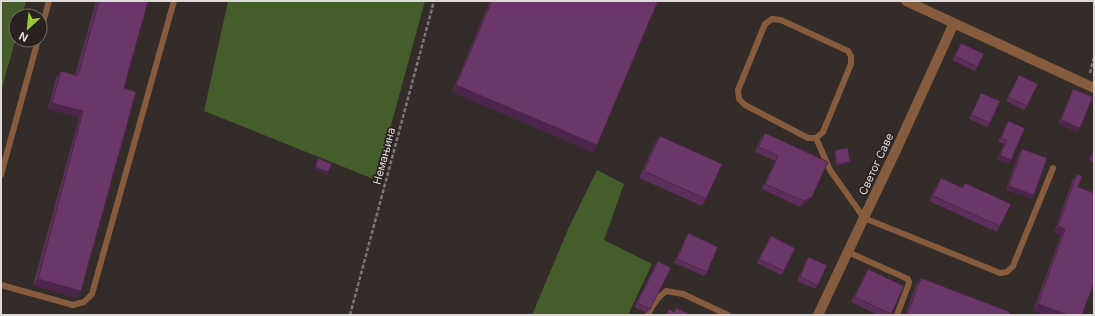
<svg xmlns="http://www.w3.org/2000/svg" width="1095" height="316" viewBox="0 0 1095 316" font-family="Inter,sans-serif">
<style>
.green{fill:#455c2b}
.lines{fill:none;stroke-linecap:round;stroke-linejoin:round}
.path{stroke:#7c7674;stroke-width:2.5;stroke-dasharray:4 2;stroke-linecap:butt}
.service{stroke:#875b3d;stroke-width:6}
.minor{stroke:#875b3d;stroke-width:10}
.wall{fill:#5c2f5a}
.shaded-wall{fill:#4b264a}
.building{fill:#6b3769;stroke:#4b264a}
.labels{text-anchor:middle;stroke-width:3.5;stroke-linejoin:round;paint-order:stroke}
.street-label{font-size:11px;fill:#dedad8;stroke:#292220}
</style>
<rect width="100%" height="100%" fill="#332c29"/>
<!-- green -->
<path class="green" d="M1 1H26L22 16H16V38L1 91Z
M228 1H425L376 180 204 111Z
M597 170 624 184 604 240 652 264 628 315H532L569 227Z"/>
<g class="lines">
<!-- path -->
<path class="path" d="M1090 73 1094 57
M350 315 434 1"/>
<!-- service -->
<path class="service" d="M40 34 49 1
M816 138 823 132 851 64V56L848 51 781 20 772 19 765 24 738 90 739 99 745 105 808 138H816L830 170 864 218 1000 273 1007 272 1013 266 1053 168
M1 175 38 40
M848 252 908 279 909 283 897 315
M1 285 73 305 84 302 92 294 174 1
M648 315C652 305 657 298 666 291L683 294 728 315"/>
<!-- minor -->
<path class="minor" d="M906 1 1094 88
M818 315 897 148 954 23"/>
</g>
<!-- wall -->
<path class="wall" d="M96 1H148L124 88 81 291 77 298 33 285 79 118 48 109 56 78 61 71 75 75Z
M490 1H658L592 152 452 92Z
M961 43 977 67 975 71 952 60 959 47Z
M1019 75 1027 106 1024 110 1006 101Z
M1073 89 1077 132 1058 124 1071 93Z
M981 93 990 123 987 127 969 119 979 97Z
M1008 121 1011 160 1008 164 997 159 1004 144 998 142 1006 125Z
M765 133 808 202 800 207 762 189 775 161 755 152 761 138Z
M660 136 706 199 702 206 639 178 655 143Z
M1022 149 1034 195 1032 199 1006 190 1019 153Z
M1094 149V162L1089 160Z
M835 150 848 164 836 166 834 152Z
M1077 174 1082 315H1045L1033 311 1061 235 1054 233 1072 181Z
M941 178 961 188 965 183 1000 226 997 232 929 201 937 184Z
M688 233 707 272 704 276 674 263 686 237Z
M771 236 784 271 781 275 757 263 768 240Z
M808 257 818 285 815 289 797 281 806 261Z
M658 261 650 309 647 313 634 307 655 265Z
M868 269 891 314 890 315H878L851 302 865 274Z
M921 278 1009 315H905L916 285Z"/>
<!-- shaded-wall -->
<path class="shaded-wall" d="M456 85 597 145 592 152 452 92Z
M52 103 83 111 79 118 48 109Z
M1061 120 1080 128 1077 132 1058 124Z
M1000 155 1011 160 1008 164 997 159Z
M850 162 848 164 836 166 837 164Z
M315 167 328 172 327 175 313 169Z
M1009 186 1034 195 1032 199 1006 190Z
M812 197 808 202 800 207 804 201Z
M1058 226 1065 229 1061 235 1054 233Z
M38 279 81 291 77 298 33 285Z
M1038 304 1068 315H1045L1033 311Z"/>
<!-- building -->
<path class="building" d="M99 1H148L124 88 136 92 81 291 38 279 83 111 52 103 61 71 78 76Z
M492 1H658L597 145 456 85Z
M961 43 984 54 977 67 955 56Z
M1019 75 1038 84 1027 106 1008 97Z
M1073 89 1093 97 1080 128 1061 120Z
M981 93 1000 101 990 123 971 115Z
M1008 121 1025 128 1011 160 1000 155 1007 140 1001 138Z
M765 133 828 162 812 197 804 201 765 184 778 156 759 147Z
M660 136 722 164 706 199 644 171Z
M848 148 850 162 837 164 835 150Z
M1022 149 1047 158 1034 195 1009 186Z
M318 158 332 164 328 172 315 167Z
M1077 174 1082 176 1078 187 1094 193V283L1082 315H1068L1038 304 1065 229 1058 226Z
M941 178 963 188 965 183 1011 204 1000 226 933 196Z
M688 233 718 247 707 272 677 259Z
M771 236 795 248 784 271 759 259Z
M808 257 827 265 818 285 800 277Z
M658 261 671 268 650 309 637 303Z
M868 269 904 286 891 314 855 297Z
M921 278 1010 312 1009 315H907Z
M676 308 692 315H666L669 309 674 312Z"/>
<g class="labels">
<!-- street labels -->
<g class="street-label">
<text transform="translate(384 156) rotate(-75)" y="4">Немањина</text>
<text transform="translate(876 164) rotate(-65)" y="4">Светог Саве</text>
</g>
</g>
<!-- border -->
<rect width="1095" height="316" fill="none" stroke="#dedad8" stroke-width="4"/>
<!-- north arrow -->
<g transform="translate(28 28) rotate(207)"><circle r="19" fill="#292220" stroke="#716c6a"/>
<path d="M0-3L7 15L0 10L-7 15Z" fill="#9bcb33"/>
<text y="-6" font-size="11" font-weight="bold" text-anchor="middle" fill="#dedad8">N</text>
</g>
</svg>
